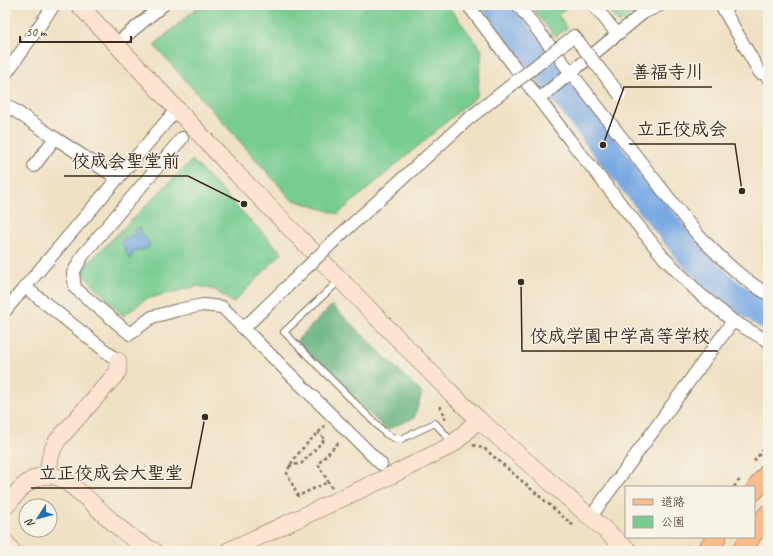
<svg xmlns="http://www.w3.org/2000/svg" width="773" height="556" viewBox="0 0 773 556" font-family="Caveat,'Klee One',sans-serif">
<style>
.green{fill:#77cc90;stroke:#597b57}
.forest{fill:#61b07a;stroke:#4e6d4c}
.water{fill:#79a9e3;stroke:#5a6a80}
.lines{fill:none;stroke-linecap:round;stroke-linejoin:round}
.river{stroke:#79a9e3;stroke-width:27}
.lane-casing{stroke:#7a6a58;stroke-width:8}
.street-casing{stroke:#7a6a58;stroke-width:14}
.secondary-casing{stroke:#7a6a58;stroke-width:18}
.primary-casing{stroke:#7a6a58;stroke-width:20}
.path{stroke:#7a6a58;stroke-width:2.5;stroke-dasharray:3 3;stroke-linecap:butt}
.lane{stroke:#fff;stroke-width:6}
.street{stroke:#fff;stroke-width:12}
.secondary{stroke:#fde4d0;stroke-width:17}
.primary{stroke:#f9bc8a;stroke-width:19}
.street-bridge-casing{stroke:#7a6a58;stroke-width:14;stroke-linecap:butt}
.street-bridge{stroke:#fff;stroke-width:12}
.leader{fill:none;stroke:#3b2a1e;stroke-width:1.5}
.callout-dot{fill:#3b2a1e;stroke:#f7f3e8;stroke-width:1.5}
.callout-label{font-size:18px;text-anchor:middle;font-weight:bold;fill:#3b2a1e;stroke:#f7f3e8;stroke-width:3;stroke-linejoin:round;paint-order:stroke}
</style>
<rect width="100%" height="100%" fill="#f7f3e8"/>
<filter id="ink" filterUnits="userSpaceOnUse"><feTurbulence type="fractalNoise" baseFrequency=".025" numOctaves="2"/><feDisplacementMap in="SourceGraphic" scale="8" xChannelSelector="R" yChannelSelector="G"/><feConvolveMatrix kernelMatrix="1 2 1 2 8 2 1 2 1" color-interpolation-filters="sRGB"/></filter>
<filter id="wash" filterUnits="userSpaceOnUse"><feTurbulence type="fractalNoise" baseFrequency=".012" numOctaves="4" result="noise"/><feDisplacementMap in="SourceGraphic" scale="16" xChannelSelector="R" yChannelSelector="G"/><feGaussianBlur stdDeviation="0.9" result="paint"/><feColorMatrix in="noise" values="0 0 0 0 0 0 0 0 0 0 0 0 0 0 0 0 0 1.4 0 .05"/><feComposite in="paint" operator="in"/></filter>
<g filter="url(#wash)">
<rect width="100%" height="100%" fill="#f0e1c4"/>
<!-- green -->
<path class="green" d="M200 5H447L482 50 477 96 338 214 291 199 154 45Z
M530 5H570L558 15 567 28 555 37Z
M604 5H641L642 6 619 23Z
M192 160 282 253 233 303 215 290 198 286 146 299 123 316 80 271Z"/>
<!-- forest -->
<path class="forest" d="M332 305 422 393 414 418 386 430 296 341Z"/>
<!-- water -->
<path class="water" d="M140 227 141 234C144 237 154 245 145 249 142 251 138 249 135 251 133 253 131 257 130 259L121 241 135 234 134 230Z"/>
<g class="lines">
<!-- river -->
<path class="river" d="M496 5 603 145 689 253 728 291 768 317"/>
</g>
</g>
<g filter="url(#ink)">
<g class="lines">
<!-- lane casing -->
<g class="lane-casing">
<path id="lane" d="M760 73 768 83
M340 280 284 332 386 434 396 439H401L435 423 452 442"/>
</g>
<!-- street casing -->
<g class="street-casing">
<path id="street" d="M468 5 569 139 664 258 701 295 733 321 768 341
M518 5 697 234C719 256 741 279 768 294
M594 5 617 34
M721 5 760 73
M116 44 163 5
M5 75 54 5
M539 99 643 13 660 5
M5 104 55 138 117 178
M182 138 83 255 73 273 75 288 130 334 152 317 178 310 203 305 222 307 381 464
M34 166 55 138
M5 311 25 287
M244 328 301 273
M118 361 25 287 176 110
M590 518 733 321"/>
</g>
<!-- secondary casing -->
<g class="secondary-casing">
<path id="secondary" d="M79 5 116 44 238 175 450 392 478 419 629 551
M48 475C50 461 49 454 57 441L117 373 118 369V361
M5 507C14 497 23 483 36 478 44 474 54 475 62 479 72 485 80 493 89 500 109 519 129 539 154 551
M5 542 12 551
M228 551 392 475 450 446 462 436 478 419"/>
</g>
<!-- primary casing -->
<g class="primary-casing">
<path id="primary" d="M754 491 768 473
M754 533 768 514
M706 551 717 537
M741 551 751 537"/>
</g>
<!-- path -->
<path class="path" d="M440 406 445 416V420
M325 426C312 439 292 456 287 473L298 496 328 482
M473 445 485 449 575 527
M754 461 768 444
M289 466 302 463 325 439 318 433
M734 487 741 478
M332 488 318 464 340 441
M684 551 688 546 690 547"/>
<!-- lane -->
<use href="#lane" class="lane"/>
<!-- street -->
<use href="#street" class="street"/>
<!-- secondary -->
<use href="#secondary" class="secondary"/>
<!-- primary -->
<use href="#primary" class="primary"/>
<!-- street-bridge casing -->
<g class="street-bridge-casing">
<path id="street-bridge" d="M301 273 337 238 467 120 574 36 620 95"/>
</g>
<!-- street-bridge -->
<use href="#street-bridge" class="street-bridge"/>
</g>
</g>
<!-- callouts -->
<path class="leader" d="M603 145L624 87H712M742 191L735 144H629M244 204L188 176H64M521 282L522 351H718M205 417L191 488H31"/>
<g class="callout-dot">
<circle cx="603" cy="145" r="4"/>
<circle cx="742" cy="191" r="4"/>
<circle cx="244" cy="204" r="4"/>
<circle cx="521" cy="282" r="4"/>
<circle cx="205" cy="417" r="4"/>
</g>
<g class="callout-label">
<text x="668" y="78">善福寺川</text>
<text x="682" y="135">立正佼成会</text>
<text x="126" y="167">佼成会聖堂前</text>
<text x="620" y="342">佼成学園中学高等学校</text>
<text x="111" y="479">立正佼成会大聖堂</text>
</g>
<!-- margin -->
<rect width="773" height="556" fill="none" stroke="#f7f3e8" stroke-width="20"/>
<!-- legend -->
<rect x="625" y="486" width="130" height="52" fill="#f7f3e8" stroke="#aca397"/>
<rect x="633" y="499" width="20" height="6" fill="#f9bc8a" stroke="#aca397"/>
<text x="661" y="506" font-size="12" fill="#3b2a1e">道路</text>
<rect x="633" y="516" width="20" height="12" fill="#77cc90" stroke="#aca397"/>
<text x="661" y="526" font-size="12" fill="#3b2a1e">公園</text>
<!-- north arrow -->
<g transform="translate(38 518) rotate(234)"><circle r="19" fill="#f7f3e8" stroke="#aca397"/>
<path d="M0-3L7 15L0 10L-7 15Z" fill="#1f6fb2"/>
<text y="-6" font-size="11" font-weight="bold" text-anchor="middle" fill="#3b2a1e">N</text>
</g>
<!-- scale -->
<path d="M20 36v6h111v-6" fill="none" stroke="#3b2a1e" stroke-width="2"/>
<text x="26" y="36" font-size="12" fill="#3b2a1e" stroke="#f7f3e8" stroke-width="3" paint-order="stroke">50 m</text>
</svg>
